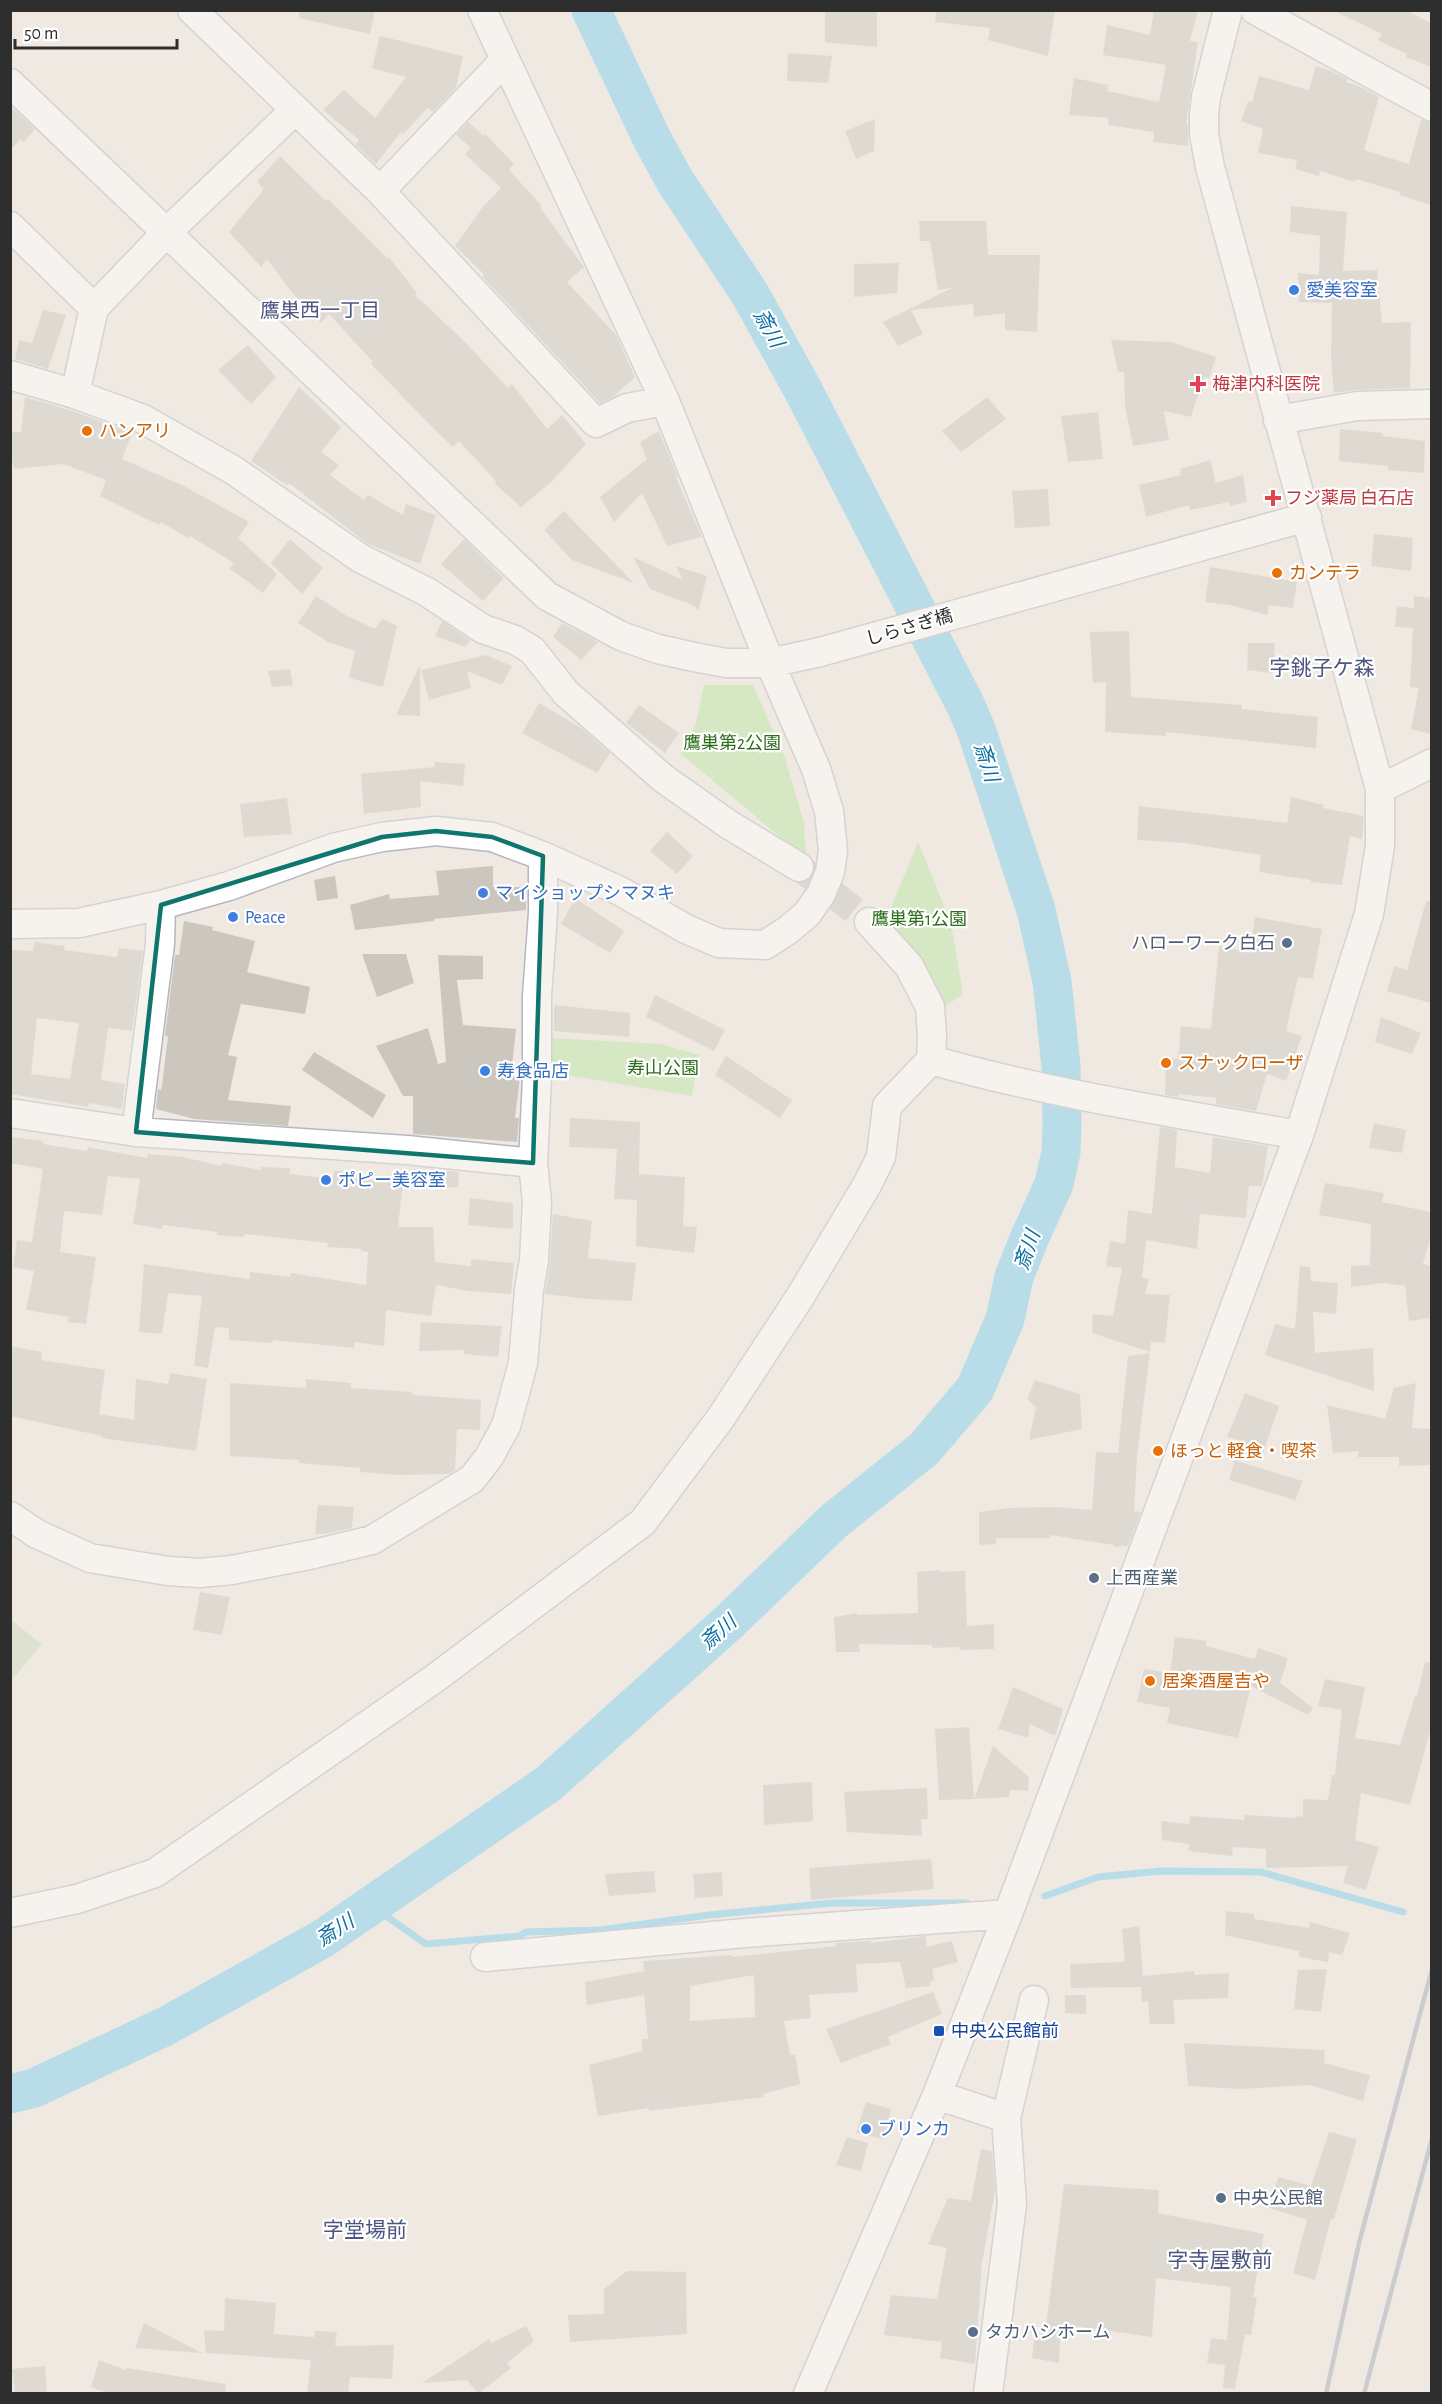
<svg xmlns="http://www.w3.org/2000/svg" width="1442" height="2404" viewBox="0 0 1442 2404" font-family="'Alegreya Sans','Noto Sans JP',sans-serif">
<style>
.green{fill:#b6e59e}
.cemetery{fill:#c8d9b8}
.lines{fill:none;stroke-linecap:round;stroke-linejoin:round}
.stream{stroke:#75cff0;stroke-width:7}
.river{stroke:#75cff0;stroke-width:39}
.building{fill:#cbc7bf;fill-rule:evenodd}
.minor-tunnel{stroke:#c8c4bd;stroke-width:28;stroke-dasharray:28 14;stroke-linecap:butt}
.minor-casing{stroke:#b4b7c1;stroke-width:31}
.minor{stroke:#fff;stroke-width:28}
.rail{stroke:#a3a6b8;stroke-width:4.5}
.marked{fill:none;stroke:#0f766e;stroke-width:4.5;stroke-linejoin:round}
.shop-dot{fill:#3f7fe0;stroke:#fff;stroke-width:2}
.health-dot{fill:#e0444e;stroke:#fff;stroke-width:2}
.food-dot{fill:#e8710a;stroke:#fff;stroke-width:2}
.service-dot{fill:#5c6f8a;stroke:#fff;stroke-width:2}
.transit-dot{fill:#1a4fb4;stroke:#fff;stroke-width:2}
.labels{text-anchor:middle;stroke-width:4.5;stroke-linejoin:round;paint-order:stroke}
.shop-label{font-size:18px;fill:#366cbe;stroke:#fff;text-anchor:start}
.health-label{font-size:18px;fill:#be3a42;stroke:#fff;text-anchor:start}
.food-label{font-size:18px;fill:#c56008;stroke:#fff;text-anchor:start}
.street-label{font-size:18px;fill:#2e2e2e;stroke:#fff}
.park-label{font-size:18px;fill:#2c6e1b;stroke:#fff}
.service-label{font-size:18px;fill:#4e5e75;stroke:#fff;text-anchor:start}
.transit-label{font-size:18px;fill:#164399;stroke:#fff;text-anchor:start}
.neighbourhood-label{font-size:20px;fill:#4d5680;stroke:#fff}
.water-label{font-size:20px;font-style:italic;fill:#0d6fa3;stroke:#fff}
.quarter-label{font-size:21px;fill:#4d5680;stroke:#fff}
</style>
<rect width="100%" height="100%" fill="#efe9e1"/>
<!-- green -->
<path class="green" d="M704 685H753L785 758 804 823 806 857 795 859 786 842 681 754 696 723Z
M918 842 951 923 963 994 943 1008 884 925Z
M551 1038 661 1044 699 1055 692 1096 549 1072Z"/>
<!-- cemetery -->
<path class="cemetery" d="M11 1620 42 1644 11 1681Z"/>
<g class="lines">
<!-- stream -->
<path class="stream" d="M1045 1896 1098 1877 1161 1871 1261 1872 1403 1912
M375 1904 386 1916 426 1944 520 1936 526 1932 600 1930 709 1915 832 1903H967"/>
<!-- river -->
<path class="river" d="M10 2094 34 2088 166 2026 322 1939 548 1784 730 1621 834 1521 924 1449 975 1389 1005 1319 1014 1277 1029 1239 1054 1184 1061 1152 1062 1123 1061 1066 1052 981 1036 910 977 732 966 706 803 390 750 294 675 181 652 139 591 10"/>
</g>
<!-- building -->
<path class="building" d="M299 10H375L370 34 299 18Z
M825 10H877V47L825 42Z
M936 10H1055L1048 56 988 40 990 28 935 22Z
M1154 10H1198L1190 41 1198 42 1186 125H1188V146L1153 142 1154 132 1108 125 1109 118 1069 115 1074 78 1108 85 1107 91 1159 102 1166 65 1103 55 1107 25 1150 35Z
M1332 10H1405L1431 23V67L1406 57 1407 54 1378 40 1382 34Z
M380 36 463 56 456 88 433 112 428 108 403 134 401 132 376 164 355 144 359 140 323 110 344 90 375 118 406 77 372 68Z
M788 53 832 56 828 83 787 81Z
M1316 66 1331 71 1347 79 1346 82 1359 86 1379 97 1364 150 1409 164 1421 120 1431 123V205L1399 195 1400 192 1356 179 1355 182 1320 171 1319 176 1295 169 1297 160 1258 153 1263 129 1241 121 1248 101 1252 102 1259 76 1309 90Z
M10 106 35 129 24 142 20 139 10 151Z
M875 119 874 151 856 159 845 131Z
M468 122 484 136 485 134 514 164 509 170 542 206 540 208 584 267 567 282 616 335 635 377 613 397 600 403 482 276 484 274 455 246 481 209 501 188 465 154 471 148 456 135Z
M280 156 326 201 328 199 388 259 389 257 417 293 415 295 464 341 508 388 512 384 547 429 562 415 586 444 550 483 521 507 494 483 496 481 459 441 453 447 430 425 371 364 373 362 329 314 321 323 293 294 267 259 261 267 229 232 264 189 257 182Z
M1291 206 1347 212 1343 271 1377 270 1382 323 1411 322 1410 388 1357 390 1334 393 1331 359 1332 303 1299 302 1298 273 1319 275 1320 236 1290 232Z
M919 221H986L988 255H1040L1037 332 1005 330V313L974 317 973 304 911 310 923 334 898 346 883 322 952 288 938 290 930 241H920Z
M899 263 897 293 854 297V264Z
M43 310 66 315 48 369 15 359 19 340 32 343Z
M1111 340 1171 342 1216 357 1209 378 1204 377 1191 417 1164 411 1169 440 1133 446 1125 406 1124 372H1118Z
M248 345 276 377 251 404 218 370Z
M299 387 341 427 321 452 339 465 330 475 364 500 368 495 403 515 406 504 436 515 420 564 368 544 289 483 288 486 251 461Z
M25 397 70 410 132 433 122 459 184 486 249 522 238 538 277 574 263 593 229 568 234 563 190 536 188 538 161 522 159 525 100 496 106 480 63 464 14 469 10 451V432H21Z
M987 397 1006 419 961 452 942 431Z
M1098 412 1103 459 1068 462 1061 416Z
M1340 429 1383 433 1382 436 1425 441 1424 473 1388 470V466L1339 461Z
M659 431 678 477 676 478 702 537 667 546 642 493 614 522 600 497 647 459 640 442Z
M1211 460 1215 483 1243 475 1247 502 1230 506 1229 502 1190 510 1189 505 1146 517 1139 485 1181 475 1180 469Z
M1048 489 1050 526 1015 528 1012 491Z
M564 511 590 538 634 583 572 560 544 530Z
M1374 534 1413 538 1411 571 1371 566Z
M290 539 323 568 302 594 271 563Z
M464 539 504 578 483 601 441 564Z
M633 557 683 580 676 566 707 576 698 612 695 606 650 589Z
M1210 567 1297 582 1293 608 1269 605 1267 615 1230 605 1205 602Z
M316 596 347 616 375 629 382 619 397 626 383 687 349 678 355 651 328 642 298 623Z
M1414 596 1431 598V734L1411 729 1419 688 1410 687 1413 628 1395 627 1397 606 1414 608Z
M442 621 470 640 466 647 435 636Z
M562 623 598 642 581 660 553 637Z
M1129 631 1131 697 1242 705V709L1318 717 1316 748 1166 732V736L1105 732 1106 682 1093 683 1090 632Z
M1248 643H1275L1273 673 1247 670Z
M486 655 512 666 502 685 467 671 471 688 429 700 421 670Z
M420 665V716L396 715Z
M290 669 293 685 272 687 268 671Z
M539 703 581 728 610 753 597 773 522 733Z
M639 705 679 733 665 753 626 723Z
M435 762 465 764 463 786 420 781 421 807 364 814 361 774 435 767Z
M1291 797 1324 805 1323 808 1364 816 1362 839 1350 836 1342 885 1311 882V880L1259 872 1261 855 1184 843 1137 840 1139 806 1287 823Z
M287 798 292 834 244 837 240 804Z
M667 832 693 856 677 874 650 851Z
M493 866V887H526V910L434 919V921L355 930 350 905 389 894 390 899 439 895 436 871Z
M335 876 338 898 317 901 314 880Z
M575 898 624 931 610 953 561 924Z
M1426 901H1431V1003L1387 991 1394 966 1407 970Z
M1255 917 1322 929 1313 979 1298 977 1286 1031 1302 1036 1286 1081 1267 1074 1256 1111 1216 1104V1098L1179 1094V1097L1165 1095 1166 1058 1178 1059 1181 1026 1211 1029 1219 946 1250 953Z
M184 921 213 927 212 930 255 941 247 972 310 987 305 1014 241 1004 228 1055 237 1057 228 1100 291 1106 288 1126 194 1119 156 1109 158 1089 161 1090 162 1086 168 1036H165L175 955H179Z
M34 942 65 946 64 950 117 957 119 948 143 951 132 1031 108 1028 101 1080 125 1084 122 1109 89 1103 88 1107 10 1094V950L33 951ZM37 1018 79 1023 70 1079 31 1074Z
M362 954H406L414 983 377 997Z
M438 955 483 956V979L457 980 463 1025 516 1029 511 1076 520 1077 515 1118H519L517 1142 413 1134V1096H403L376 1046 428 1028 438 1064 446 1062Z
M655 995 725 1030 714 1051 646 1017Z
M554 1005 630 1013 629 1037 554 1031Z
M1381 1017 1421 1033 1412 1054 1375 1042Z
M314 1052 386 1095 373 1118 302 1070Z
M726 1056 792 1100 780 1118 715 1075Z
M570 1118 640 1122 639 1174 685 1177 683 1226 697 1227 694 1253 636 1246 637 1200 614 1199 617 1149 569 1147Z
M1374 1123 1406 1130 1402 1153 1369 1148Z
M1160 1127 1177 1130 1175 1167 1210 1173 1213 1137 1268 1146 1262 1186H1249L1246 1218 1200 1214 1197 1249 1146 1240 1142 1278 1149 1279 1145 1294 1170 1295 1165 1343 1151 1342 1150 1352 1092 1333 1093 1314 1113 1316 1122 1268 1106 1266 1110 1241 1125 1244 1128 1210 1152 1214Z
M10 1137 44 1141 43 1144 87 1151 88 1147 147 1158 148 1154 183 1157 222 1166V1163L261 1170V1167L290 1168V1174L333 1179 334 1171 353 1172 352 1179 403 1182 398 1227H433L435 1262 471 1266V1259L514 1263 511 1294 468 1291 436 1285 431 1316 386 1310 384 1346 354 1342V1348L273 1340V1343L229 1340V1328L215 1327 208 1368 194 1366 202 1296 168 1293 162 1334 139 1332 144 1264 250 1279V1272L290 1277 291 1273 366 1285 368 1252 361 1251V1249L327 1247 328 1243 245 1234 244 1237 217 1235V1232L163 1225 162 1229 133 1224 140 1179 108 1176 102 1215 64 1211 60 1252 96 1257 86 1324 68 1322 69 1317 26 1310 34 1271 13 1267 17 1240 32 1242 43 1169 10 1163Z
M440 1170 459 1172 458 1187 439 1188Z
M1325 1183 1384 1193 1382 1202 1431 1212V1236L1423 1264 1431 1266V1318L1409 1321 1405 1286 1383 1283 1351 1287V1266L1370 1265 1371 1224 1319 1215Z
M470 1198 513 1203V1229L468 1225Z
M553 1214 592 1221 588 1258 636 1263 632 1301 588 1299 545 1294 550 1261Z
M1300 1266 1310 1267 1311 1281 1338 1283 1336 1314 1313 1312 1315 1353 1373 1348 1374 1391 1265 1355 1275 1324 1295 1329Z
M421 1322 502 1326 498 1357 464 1354V1350L419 1351Z
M10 1346 42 1352 41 1360 105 1370 99 1414 134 1420 136 1379 168 1384 170 1373 207 1379 196 1451 102 1438V1436L10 1416Z
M1150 1353 1137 1455 1134 1511 1141 1512 1128 1546 1114 1547V1545L1050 1535V1538H996V1544L979 1545V1512L1008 1508 1056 1507 1092 1510 1096 1452 1118 1453 1128 1356Z
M306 1379 351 1383V1388L412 1392V1395L481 1400 480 1430 457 1429 455 1470 448 1474 398 1475 360 1472V1468L299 1463V1460L230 1456V1383L306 1388Z
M1035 1380 1080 1394 1082 1429 1029 1440 1036 1407 1027 1399Z
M1416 1383 1412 1428 1431 1429V1465L1399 1466V1457H1358V1451L1333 1453 1327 1405 1385 1419 1394 1388Z
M1245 1393 1279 1406 1261 1459 1236 1461 1303 1481 1295 1500 1229 1480 1240 1441 1227 1437Z
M318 1505 354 1507 352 1528 325 1534H315Z
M940 1570V1572L965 1571 967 1626 994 1624V1649L960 1650 959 1647 932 1648V1645L859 1644 860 1652H836L834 1617 857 1613V1615L918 1613 917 1572Z
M200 1592 230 1597 222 1635 193 1630Z
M1175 1637 1207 1641 1206 1646 1255 1659 1258 1648 1288 1658 1280 1683 1313 1708 1308 1715 1251 1686 1238 1738 1167 1723 1170 1708 1137 1702 1144 1669 1170 1673Z
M1425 1662 1431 1663V1728L1410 1805 1361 1793 1355 1840 1379 1847 1366 1890 1343 1883 1348 1866 1266 1868V1849L1233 1847 1232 1856 1188 1851 1189 1844 1162 1840 1161 1821 1189 1824 1190 1816 1244 1820 1245 1815 1296 1818V1816L1303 1817V1799L1328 1800 1332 1775H1335L1342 1710 1318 1706 1325 1679 1365 1687 1355 1738 1400 1745 1415 1696H1417Z
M1013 1687 1063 1709 1055 1736 1030 1724 1028 1738 998 1729Z
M969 1727 974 1799 939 1800 935 1729Z
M993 1746 1029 1777 1028 1791 1010 1790 1009 1797 974 1799Z
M812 1782 813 1821 764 1825 763 1785Z
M927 1788 928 1819H921L922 1836 847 1832 844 1792Z
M931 1859 934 1889 811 1900 809 1868Z
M654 1871 656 1892 609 1896 605 1874Z
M722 1872 723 1896 695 1898 693 1874Z
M1226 1911 1254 1914V1919L1309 1928 1310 1922 1350 1933 1342 1955 1329 1952 1328 1962 1299 1957V1951L1225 1935Z
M1139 1926 1143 1976 1194 1971V1975L1229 1973 1228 1998 1173 2000 1175 2024H1150L1148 2001 1142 2002 1141 1987 1071 1988 1070 1964 1125 1962 1122 1929Z
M926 1936V1947L952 1941 958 1962 932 1969 934 1980 929 1982 931 1986 906 1988 900 1962 856 1964 858 1992 809 1995 811 2018 784 2021 790 2055 795 2054 800 2084 763 2094 764 2097 649 2111V2108L598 2116 589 2065 642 2051V2039H648L644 1995 587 2005 585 1982 644 1971 643 1961 732 1955 733 1957 836 1946V1943L871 1941V1943ZM754 1975 755 2017 690 2021V1986Z
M1327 1969 1321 2012 1294 2009 1298 1970Z
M933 1992 942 2014 888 2037 891 2044 841 2063 826 2029Z
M1065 1995H1086V2014L1065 2013Z
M1184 2043 1325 2050 1324 2063 1370 2075 1363 2101 1310 2085 1240 2089 1188 2086Z
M866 2102 891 2109 884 2139 856 2133Z
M1329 2132 1357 2139 1334 2219H1331L1315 2280 1293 2273 1307 2220 1269 2208 1278 2177 1311 2186Z
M847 2137 868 2143 861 2171 836 2165Z
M981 2149 992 2151 995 2191 982 2263 975 2364 940 2358 942 2342 884 2335 891 2295 937 2299 947 2248 928 2244 948 2198 971 2201Z
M1064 2184 1159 2190 1158 2213 1264 2234 1253 2297H1257L1251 2335 1245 2334 1235 2389 1223 2388 1225 2365 1207 2363 1211 2338 1227 2340 1231 2287 1156 2278 1152 2337 1061 2324 1059 2363 1032 2358 1035 2333 1045 2334Z
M627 2271 686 2272 687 2334 570 2342 568 2315 604 2314V2289Z
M225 2298 276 2303 274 2334 314 2337 315 2331 337 2332 335 2346 394 2345 392 2379 350 2377 348 2394H307L311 2360 206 2353 204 2330 224 2331Z
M144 2323 202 2353 135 2348Z
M526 2326 534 2341 507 2363 511 2368 478 2394 467 2380 422 2383 489 2339 492 2343Z
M99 2360 126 2370 127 2368 226 2384 225 2394H109L91 2387Z
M45 2366 47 2394H15L12 2369Z"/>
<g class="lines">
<!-- minor-tunnel -->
<path class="minor-tunnel" d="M799 867 869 922"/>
<!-- minor casing -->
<g class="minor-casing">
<path id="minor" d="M192 10 380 191 596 423 627 408 665 401
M1255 10 1432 107
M10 83 547 596 621 636 658 649 694 657 726 663H770L820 652 1307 517
M380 191 505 60
M10 226 94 308
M10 375 75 394 143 419 233 470 360 558 427 592 483 629 515 640 532 650 566 693 664 779 728 824 799 867
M75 394 94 308 166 233 294 111
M1278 420 1357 406 1432 404
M1380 789 1432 763
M10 924 79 923 161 905 229 886 333 848 382 837 436 831 492 837 543 856 620 891 686 929 719 943 765 945 788 930 807 914 821 894 830 872 833 851 829 811 816 769 770 663 665 401 482 10
M931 1060C1051 1094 1176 1113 1299 1135
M10 1113 136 1132 407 1150 533 1163
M136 1132 160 944 161 905
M10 1516 37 1534 90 1558 168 1571 200 1573 232 1570 314 1554 372 1540 472 1479 489 1457 506 1426 523 1363 529 1290 534 1260 537 1202 533 1163 537 1077V996L543 913V856
M10 1913 77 1899 155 1873 434 1679 643 1522 720 1419 800 1297 867 1185 881 1157 887 1106 931 1060 932 1036 930 1007 909 966 869 922
M485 1957 745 1933 1008 1914
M937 2095 1006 2118
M808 2394 937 2095 1008 1914 1299 1135 1369 914 1380 846V789L1210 167 1204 134V115L1206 97 1228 10
M988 2394 1012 2204 1006 2118 1034 2000"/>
</g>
<!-- minor -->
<use href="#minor" class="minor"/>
<!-- rail -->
<path class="rail" d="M1326 2394 1359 2243 1432 1969
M1364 2394 1432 2138"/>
</g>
<!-- marked area -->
<path d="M0 0H1442V2404H0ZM436 831 492 837 543 856 533 1163 136 1132 161 905 382 837Z" fill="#efe9e1" fill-opacity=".55" fill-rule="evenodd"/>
<path class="marked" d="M436 831 492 837 543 856 533 1163 136 1132 161 905 382 837Z"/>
<!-- markers -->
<g class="shop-dot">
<circle cx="1294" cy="290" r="6"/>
<circle cx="483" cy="893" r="6"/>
<circle cx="233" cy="917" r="6"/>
<circle cx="485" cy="1071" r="6"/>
<circle cx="326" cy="1180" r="6"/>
<circle cx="866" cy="2129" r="6"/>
</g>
<g class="health-dot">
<path d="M1195 375h6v6h6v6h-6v6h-6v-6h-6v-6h6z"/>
<path d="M1270 489h6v6h6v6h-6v6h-6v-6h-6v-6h6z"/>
</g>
<g class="food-dot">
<circle cx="87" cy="431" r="6"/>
<circle cx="1277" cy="573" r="6"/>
<circle cx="1166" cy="1063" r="6"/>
<circle cx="1158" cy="1451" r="6"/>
<circle cx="1150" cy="1681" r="6"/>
</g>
<g class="service-dot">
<circle cx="1287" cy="943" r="6"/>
<circle cx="1094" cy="1578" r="6"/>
<circle cx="1221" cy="2198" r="6"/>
<circle cx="973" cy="2332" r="6"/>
</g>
<rect class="transit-dot" x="933" y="2025" width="12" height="12" rx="3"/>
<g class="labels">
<!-- shop labels -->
<g class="shop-label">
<text x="1306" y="296">愛美容室</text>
<text x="495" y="899">マイショップシマヌキ</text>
<text x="245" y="923">Peace</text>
<text x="497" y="1077">寿食品店</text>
<text x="338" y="1186">ポピー美容室</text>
<text x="878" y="2135">ブリンカ</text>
</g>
<!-- health labels -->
<g class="health-label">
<text x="1212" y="390">梅津内科医院</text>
<text x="1285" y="504">フジ薬局 白石店</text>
</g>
<!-- food labels -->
<g class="food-label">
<text x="99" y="437">ハンアリ</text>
<text x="1289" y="579">カンテラ</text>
<text x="1178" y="1069">スナックローザ</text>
<text x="1170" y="1457">ほっと 軽食・喫茶</text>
<text x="1162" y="1687">居楽酒屋吉や</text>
</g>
<!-- street labels -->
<g class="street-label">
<text transform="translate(909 627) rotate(-16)" y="6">しらさぎ橋</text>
</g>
<!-- park labels -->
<g class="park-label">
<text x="732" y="749">鷹巣第2公園</text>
<text x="919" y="925">鷹巣第1公園</text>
<text x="663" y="1074">寿山公園</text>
</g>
<!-- service labels -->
<g class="service-label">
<text x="1275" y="949" text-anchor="end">ハローワーク白石</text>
<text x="1106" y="1584">上西産業</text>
<text x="1233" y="2204">中央公民館</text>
<text x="985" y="2338">タカハシホーム</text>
</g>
<!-- transit labels -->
<g class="transit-label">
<text x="951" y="2037">中央公民館前</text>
</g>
<!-- neighbourhood labels -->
<g class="neighbourhood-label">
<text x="320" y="317">鷹巣西一丁目</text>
</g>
<!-- water labels -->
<g class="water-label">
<text transform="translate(769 328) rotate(61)" y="7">斎川</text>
<text transform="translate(987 762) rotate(72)" y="7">斎川</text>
<text transform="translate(1027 1250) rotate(-71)" y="7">斎川</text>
<text transform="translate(718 1632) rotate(-42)" y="7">斎川</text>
<text transform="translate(335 1930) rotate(-33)" y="7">斎川</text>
</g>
<!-- quarter labels -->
<g class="quarter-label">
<text x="1322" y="675">字銚子ケ森</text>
<text x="365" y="2237">字堂場前</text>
<text x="1220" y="2267">字寺屋敷前</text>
</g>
</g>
<!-- border -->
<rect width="1442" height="2404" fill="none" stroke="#2e2e2e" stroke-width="24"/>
<!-- scale -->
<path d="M15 39v9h162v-9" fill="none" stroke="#2e2e2e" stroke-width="3"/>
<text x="24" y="39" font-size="18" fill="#2e2e2e" stroke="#ffffff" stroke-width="4.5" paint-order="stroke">50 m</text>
</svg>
